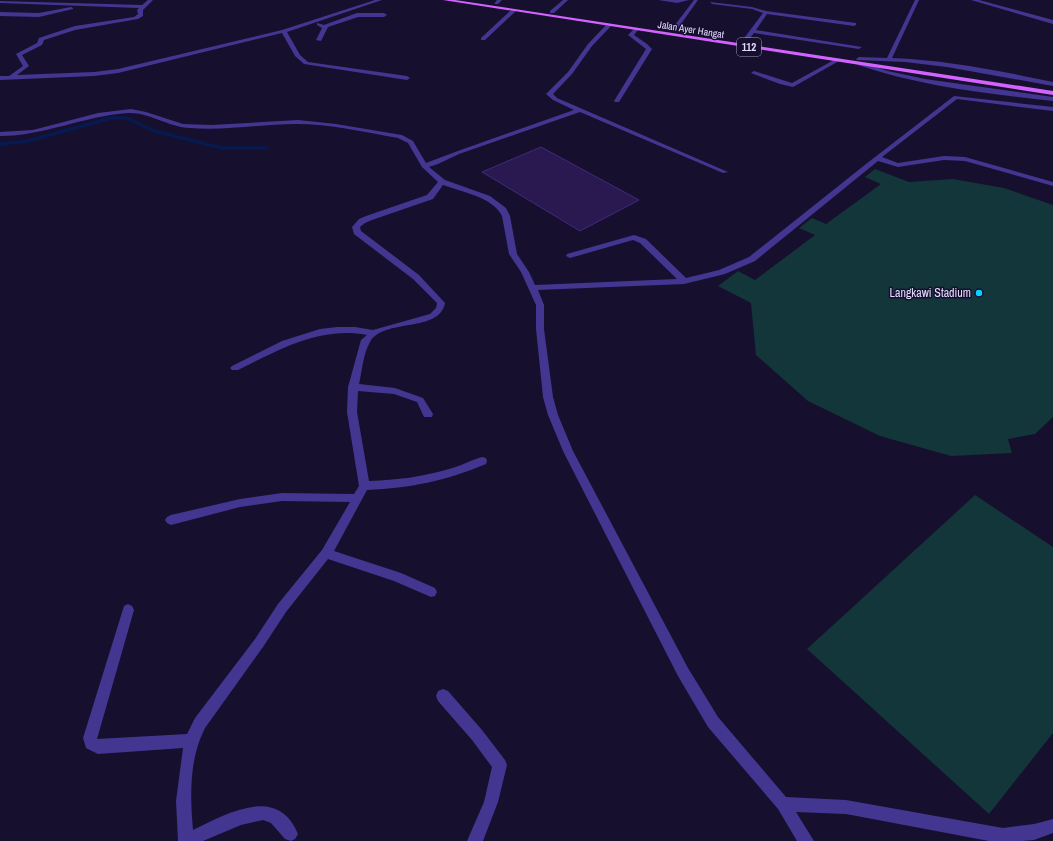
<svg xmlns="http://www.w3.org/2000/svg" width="1053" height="841" viewBox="0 0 1053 841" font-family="'Archivo Narrow',sans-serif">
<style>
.green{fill:#123639}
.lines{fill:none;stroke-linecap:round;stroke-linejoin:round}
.stream{stroke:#061a50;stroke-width:3.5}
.building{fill:#2a1951;stroke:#42297f}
.minor{fill:#423691;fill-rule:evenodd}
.major{fill:#d363ff;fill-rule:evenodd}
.poi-dot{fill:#08d0ff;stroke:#170f2e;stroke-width:1.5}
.labels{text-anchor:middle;stroke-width:3;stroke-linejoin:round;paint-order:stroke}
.far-street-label{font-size:10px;fill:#e3dcff;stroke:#170f2e}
.shield{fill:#170f2e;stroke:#a69ec0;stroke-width:1}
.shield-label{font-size:11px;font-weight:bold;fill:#e3dcff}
.poi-label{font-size:12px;fill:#e3dcff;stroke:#170f2e;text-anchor:end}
</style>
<rect width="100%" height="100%" fill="#170f2e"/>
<!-- green -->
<path class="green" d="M875 169 909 182 953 179 1004 188 1053 205V417L1035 434 1008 439 1012 453 951 456 880 436 808 401 756 355 751 303 718 286 738 271 755 280 815 235 799 228 812 218 826 224 881 184 865 177Z
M975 495 1053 547V733L989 814 807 649Z"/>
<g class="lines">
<!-- stream -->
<path class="stream" d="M0 144 28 141 111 118H127L154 131 222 148H267"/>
</g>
<!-- building -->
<path class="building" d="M541 147 639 200 580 231 482 172Z"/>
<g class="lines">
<!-- minor -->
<path class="minor" d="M148 0H153L143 10V16L138 19 75 30 44 40 42 45 22 55 29 66 17 75 94 72 118 69 282 30 375 0H382L287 32 300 55 308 62 407 76 410 78 407 80 304 64 295 56 282 33 118 73 94 76 0 80V76H9L23 66 16 54 37 43 39 38 75 26 134 17 138 14 137 10 139 8 0 3V1L142 5Z
M497 0H502L498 4H494Z
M563 0H568L554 13H550V11Z
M658 0H689L677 3Z
M694 0H698L676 31H672L671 30Z
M915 0H919L892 58C946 60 1000 71 1053 82V86L947 67 905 62 857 60 856 59 859 57 887 58Z
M971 0H979L1053 20V24Z
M710 2 752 7 766 11 856 23V25L854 26 767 14 756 30 862 47 859 49 754 33 747 42H743L742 41 763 13 752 9 712 4Z
M71 7 73 8V9L39 17 0 16V12L39 13Z
M511 10 516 11 485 40H481V38Z
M357 13H384L387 15 384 17H358L328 27 321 41 316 40 322 28 317 25V23L324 25Z
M606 25 611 26 592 46 572 74 553 94 557 98 728 172 723 173 580 112 459 154 438 164 429 167 445 180 490 196 506 208 510 216 517 254 529 272 535 285 677 279 640 243 633 240 570 258 566 256 567 254 634 235 646 239 686 278 719 270 749 257 866 164 954 96 1053 107V111L957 99 882 157 898 163 944 156 965 157 1053 182V186L965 161 944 160 898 167 878 161 755 261 725 274 684 284 538 290 544 305V329L553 397 558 415 573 451 688 668 718 717 786 797 846 800 1003 828 1034 824 1053 819V833L1034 840 1022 841H989L846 814 796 812 814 841H797L778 809 708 727 678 676 563 451 548 415 543 397 536 329V305L521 272 509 254 502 216C493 197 462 192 443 185L433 199 372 220 365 223 360 227 361 231 419 275 445 303C440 333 383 318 370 342 363 354 362 371 359 384L395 388 423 398 433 414 432 417H424L417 402 394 394 358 391 357 412 369 481C397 480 422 477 449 469 461 466 471 460 482 457L486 458 487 461 486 464C445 481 411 488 367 490L334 551 401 573 435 588 437 592 435 596 431 597 394 581 328 559 286 612 263 647 205 728C189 759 190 796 193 830 227 814 277 784 298 834L295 839 291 841 285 839 271 823 263 820 241 825 203 841H178L176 801 183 748 98 754 86 748 83 738 124 606 128 604 132 606 134 610 97 739 187 734 195 718 255 639 278 604 322 550 350 502 282 501 240 507 171 525 167 523 165 520 167 517 171 515 240 499 282 493 354 494 359 486 347 412 348 387 361 340 367 335C320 326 279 350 238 370H232L230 368 232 366 282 341 320 329 337 327H355L373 330 430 314 436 308 437 303 413 279 354 234 352 227 359 219 366 216 427 195 438 182 422 167 408 143 398 138C364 132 330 124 296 124 260 124 225 131 190 128 168 127 149 112 128 113 84 116 44 136 0 136V132L33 130 98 113 131 109 146 112 183 124 212 125 298 120 336 124 402 135 413 141 426 163 455 152 574 110 553 100 546 94 568 72 588 44Z
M635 28 638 30 634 35 647 44 652 49 619 102H615L614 101 646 49 628 35Z
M834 60 839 61 793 87 780 84 751 73 754 71 792 83Z
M860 62 888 71 925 79 1053 97V101C988 94 920 86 858 65L857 64Z
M443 689 448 691 482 730 505 760 507 765 498 802 483 841H467L484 802 492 767 472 740 438 701 436 696 438 691Z"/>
<!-- major -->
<path class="major" d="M443 0H455L1053 91V95Z"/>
</g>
<!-- markers -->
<circle class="poi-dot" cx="979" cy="293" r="4"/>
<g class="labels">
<!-- far-street labels -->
<g class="far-street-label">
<text transform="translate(691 29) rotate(9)" y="4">Jalan Ayer Hangat</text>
</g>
<!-- shield labels -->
<rect class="shield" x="737" y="38" width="24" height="18" rx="3"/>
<g class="shield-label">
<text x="749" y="51">112</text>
</g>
<!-- poi labels -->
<g class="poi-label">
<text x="971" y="297">Langkawi Stadium</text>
</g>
</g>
</svg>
